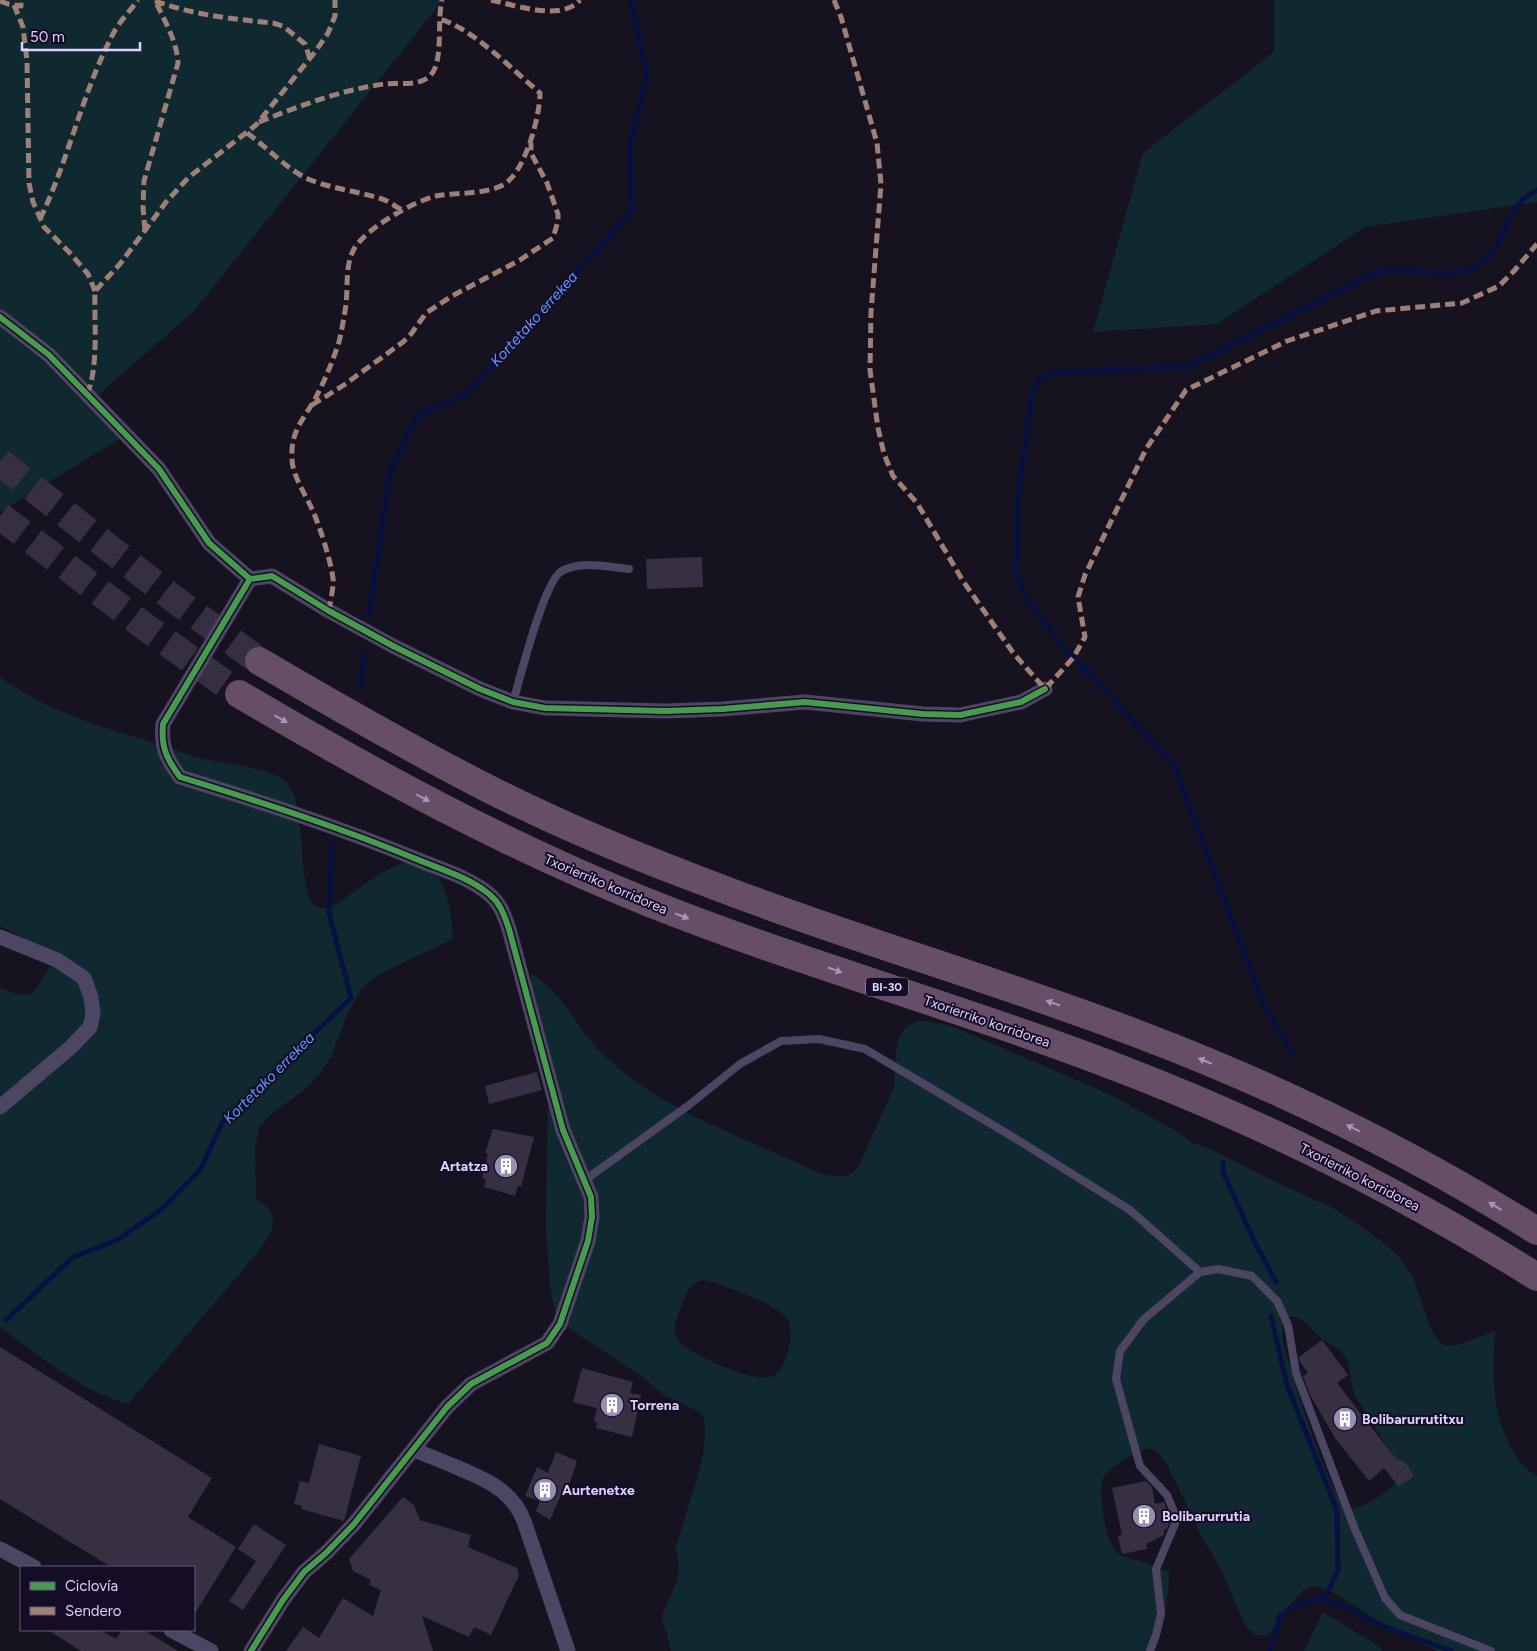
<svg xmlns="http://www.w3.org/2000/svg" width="1537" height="1651" viewBox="0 0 1537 1651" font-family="Figtree,sans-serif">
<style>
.green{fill:#10282f;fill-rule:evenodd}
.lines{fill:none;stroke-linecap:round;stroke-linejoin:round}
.stream{stroke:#071243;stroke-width:5}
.building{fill:#373043}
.motorway-tunnel{stroke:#352f41;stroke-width:28;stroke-dasharray:28 14;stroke-linecap:butt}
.service{stroke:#4d4662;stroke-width:8}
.minor{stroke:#4d4662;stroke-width:15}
.motorway{stroke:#664e66;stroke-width:28}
.quiet{stroke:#9e8076;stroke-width:5;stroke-dasharray:10 5;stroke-linecap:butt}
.cycleway-casing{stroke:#150c26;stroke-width:9}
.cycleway{stroke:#469c4c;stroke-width:6}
.oneway{fill:#a896ba}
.labels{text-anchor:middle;stroke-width:4;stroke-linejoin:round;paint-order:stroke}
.shield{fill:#150c26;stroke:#a296be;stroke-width:1}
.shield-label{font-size:12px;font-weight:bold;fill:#ded1ff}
.street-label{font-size:14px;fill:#ded1ff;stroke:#150c26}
.poi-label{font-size:14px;font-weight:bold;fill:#ded1ff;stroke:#150c26;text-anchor:start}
.water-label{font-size:15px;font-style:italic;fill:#5f9bff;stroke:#150c26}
</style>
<rect width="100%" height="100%" fill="#171220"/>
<!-- green -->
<path class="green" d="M0 0H443L194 311 98 395 126 435 0 512Z
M1274 0H1537V202L1365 227 1217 324 1093 332 1143 153 1274 52Z
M0 677C52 714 108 729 168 747 178 750 189 756 200 758 223 764 265 766 284 780 309 798 295 892 316 906 322 910 328 907 335 905L381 873 401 863 409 861 433 868C448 889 452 914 453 939L378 975 362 988 348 1012 331 1057 319 1074 307 1088 270 1115 260 1126 255 1146 256 1198C282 1217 275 1229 258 1252L128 1404C79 1390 40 1356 0 1327V988L20 995 31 994 42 981 52 962 43 948 0 926Z
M531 974C565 993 577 1031 605 1056 650 1099 709 1124 766 1149 785 1157 803 1166 822 1174 837 1177 850 1179 859 1166L894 1087 896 1050 899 1039 904 1029 915 1022 925 1021 948 1025 968 1033 1111 1095 1176 1131 1191 1142 1217 1152 1267 1178 1331 1207 1355 1222 1386 1245 1399 1257 1413 1277 1432 1332 1441 1344 1449 1346 1458 1345 1495 1331C1492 1373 1491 1410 1511 1448 1518 1460 1525 1469 1537 1476V1651H1437L1375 1619 1331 1591 1319 1587H1311L1303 1590 1295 1599 1272 1631 1264 1636 1256 1635 1250 1631 1243 1621 1219 1565 1205 1543 1166 1463C1162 1458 1159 1451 1153 1449 1143 1446 1109 1467 1104 1476 1096 1489 1106 1545 1118 1553 1125 1558 1133 1559 1140 1561 1150 1564 1159 1569 1169 1572 1170 1599 1162 1625 1153 1651H671C670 1643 662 1620 662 1617 663 1610 667 1604 670 1598 677 1581 683 1567 675 1549L697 1479 704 1450 705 1423 703 1417 698 1411 663 1395 642 1376 586 1340 566 1326 560 1319 555 1311 550 1288 546 1230 548 1090 530 985ZM703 1280C719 1283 781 1306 788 1320 795 1332 786 1370 774 1376 769 1378 763 1378 758 1377 742 1376 685 1353 677 1338 672 1327 678 1315 682 1305 686 1293 690 1283 703 1280ZM1293 1316C1305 1319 1312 1330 1321 1338 1329 1344 1341 1348 1346 1358 1351 1368 1350 1384 1355 1396L1397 1463 1399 1479C1391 1489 1360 1513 1347 1508 1332 1503 1294 1381 1288 1360 1284 1348 1278 1328 1288 1317Z
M1323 1612 1380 1647 1382 1651H1304Z"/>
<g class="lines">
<!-- stream -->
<path class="stream" d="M369 615 390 472 417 416 466 394 632 211 630 146 647 76 631 0
M360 686 364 654
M1294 1055 1263 1004 1174 765 1090 674 1065 650 1024 595 1016 572 1018 497 1033 390 1039 380 1054 373 1190 366 1377 272 1396 270 1453 274 1471 269 1495 251 1509 218 1523 199 1537 190
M1223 1162V1172L1255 1243 1276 1282
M1271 1316 1287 1385 1337 1510 1338 1570 1324 1600
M6 1320 73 1257 117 1240 162 1209 200 1170 223 1121 351 998 329 913 332 840
M1270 1651 1280 1616 1292 1607 1310 1600H1324L1336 1603 1388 1628 1452 1651"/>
</g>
<!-- building -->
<path class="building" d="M702 557 703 587 647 589 646 559Z
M537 1072 542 1090 489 1104 485 1086Z
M493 1129 534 1137 521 1187 518 1186 515 1196 484 1187 486 1179 482 1178 488 1154 485 1153Z
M1322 1340 1348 1375 1337 1383 1396 1459 1405 1462 1414 1476 1399 1487 1384 1468 1369 1481 1335 1438 1310 1395 1303 1376 1308 1373 1300 1362 1299 1357Z
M0 1347 212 1478 188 1517 236 1547 194 1615V1567H111L0 1499Z
M582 1368 633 1382 630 1393 641 1395 632 1437 596 1428 597 1422 594 1421 597 1408 573 1402Z
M319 1444 361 1456 344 1521 301 1509 302 1506 294 1504 300 1481 309 1483Z
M556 1452 577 1461 569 1485 566 1484 550 1520 536 1511 540 1501 525 1496 537 1467 548 1473Z
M1146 1481 1152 1487 1155 1504 1164 1502 1170 1520 1167 1529 1164 1530V1535L1146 1544 1147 1549 1122 1554 1118 1536 1122 1535 1112 1488Z
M403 1497 414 1505 420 1520 471 1535 468 1547 517 1568 519 1575 491 1635 474 1627 469 1637 422 1616 433 1651H286L303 1627 319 1638 343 1598 373 1616 381 1590 369 1585 371 1580 353 1571 349 1559Z
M254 1524 286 1545 243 1610 229 1601 256 1561 238 1549Z
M48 1630H100L116 1639 122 1630H144L178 1651H81Z"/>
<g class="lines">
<!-- motorway-tunnel -->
<path class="motorway-tunnel" d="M0 462 170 596 259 661
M0 516 144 626 239 694"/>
<!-- service -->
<path class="service" d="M513 702C520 679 544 580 562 571 582 560 607 567 629 569
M585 1180 689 1105 740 1064 781 1041 819 1039 865 1049 1013 1137 1130 1210 1200 1272
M1150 1651 1156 1635 1161 1614 1156 1569 1177 1519 1167 1495 1140 1466 1116 1379 1120 1351 1144 1319 1200 1272 1218 1269 1252 1276 1277 1301 1288 1325 1296 1373 1354 1527 1385 1598 1400 1615 1491 1651"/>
<!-- minor -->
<path class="minor" d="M0 317 49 355 159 469 209 543 250 579 272 576 329 611 393 646 480 689 513 702 545 708 666 711 722 709 805 702 923 714 960 715 1021 702 1045 689
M250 579 163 724C161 747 166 758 180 777 261 802 342 828 421 861 443 870 470 878 489 894 501 904 504 915 509 929L563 1130 591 1197 592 1217 588 1241 560 1324 547 1343 471 1384 447 1407 354 1524 326 1553 304 1572 283 1600 251 1651
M0 937 57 960 84 978 91 997 93 1014 90 1027 71 1047 0 1107
M413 1450C428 1455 442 1461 456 1467 485 1479 512 1490 524 1521L568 1651
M0 1549 34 1567
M171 1630 211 1651"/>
<!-- motorway -->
<path class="motorway" d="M259 661C334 705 409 748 487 788 558 824 632 855 707 883 851 939 1001 981 1146 1037 1282 1089 1414 1154 1537 1231
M239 694C371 772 505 845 647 902 807 966 974 1011 1134 1074 1275 1129 1409 1197 1537 1277"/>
<!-- quiet -->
<path class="quiet" d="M491 0C515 5 561 22 580 0
M834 0 841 17 877 143 881 184 871 312 870 370 878 428 884 454 893 476 917 503 963 581 1014 654 1045 689 1073 658 1085 637 1078 597 1085 575 1146 449 1186 390 1287 341 1376 311 1462 303 1499 286 1513 272 1537 244
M0 1 8 4 21 6V0
M155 1C194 15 232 19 273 23L283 26 305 44 310 59
M14 5 23 27 27 61 29 183 33 202 44 227 70 253 88 274 95 291
M259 122C300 106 340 90 384 84 399 82 423 88 433 72 443 55 437 21 442 0
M247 133C268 148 285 168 308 179 332 189 358 191 382 199 389 201 396 207 402 210
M40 219C69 159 82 93 113 34 119 22 130 11 138 0
M145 230 143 208 144 181 178 63C177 41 164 20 155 0
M87 394C99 368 94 320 95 291L120 264 166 202 189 177 256 125 315 52 328 33 335 16V0
M312 405 344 385 403 342 411 334 426 313 452 296 520 260 553 238 558 221V214L547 183 531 153V143
M329 611C330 601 334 588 333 578 330 558 320 527 312 509 305 494 293 476 292 460 290 429 305 419 317 395 326 378 333 360 339 342 342 330 344 317 346 305 348 287 345 265 354 249 365 229 414 201 436 196 457 192 483 195 503 185 525 173 540 116 540 93 514 71 471 27 439 19"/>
<!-- cycleway casing -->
<g class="cycleway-casing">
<path id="cycleway" d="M0 317 49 355 159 469 209 543 250 579 272 576 329 611 393 646 480 689 513 702 545 708 666 711 722 709 805 702 923 714 960 715 1021 702 1045 689
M250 579 163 724C161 747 166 758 180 777 261 802 342 828 421 861 443 870 470 878 489 894 501 904 504 915 509 929L563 1130 591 1197 592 1217 588 1241 560 1324 547 1343 471 1384 447 1407 354 1524 326 1553 304 1572 283 1600 251 1651"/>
</g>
<!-- cycleway -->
<use href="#cycleway" class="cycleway"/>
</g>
<!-- one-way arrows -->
<defs><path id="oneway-solid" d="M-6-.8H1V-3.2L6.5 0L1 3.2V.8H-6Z" transform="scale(1.25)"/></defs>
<g class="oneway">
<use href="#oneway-solid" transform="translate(281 719) rotate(30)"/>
<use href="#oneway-solid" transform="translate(423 798) rotate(28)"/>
<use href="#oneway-solid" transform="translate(682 916) rotate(21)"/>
<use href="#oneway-solid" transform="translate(835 970) rotate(19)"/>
<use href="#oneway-solid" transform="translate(1053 1003) rotate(-161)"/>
<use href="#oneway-solid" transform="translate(1205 1061) rotate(-157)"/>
<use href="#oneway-solid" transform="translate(1353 1128) rotate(-154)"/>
<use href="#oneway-solid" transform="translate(1495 1206) rotate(-149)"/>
</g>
<!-- icons -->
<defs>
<g id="building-disc" transform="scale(1.25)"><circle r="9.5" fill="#988eb1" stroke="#150c26"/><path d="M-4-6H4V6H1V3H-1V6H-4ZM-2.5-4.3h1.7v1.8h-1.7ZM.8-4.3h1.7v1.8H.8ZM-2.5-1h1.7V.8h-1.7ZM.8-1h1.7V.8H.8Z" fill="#fff"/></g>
</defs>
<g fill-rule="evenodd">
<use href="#building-disc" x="506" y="1166"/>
<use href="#building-disc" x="612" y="1405"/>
<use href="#building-disc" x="1345" y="1419"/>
<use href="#building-disc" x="545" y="1490"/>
<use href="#building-disc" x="1144" y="1516"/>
</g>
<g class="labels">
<!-- shield labels -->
<rect class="shield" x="866" y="977.5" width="42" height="19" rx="4"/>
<g class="shield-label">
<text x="887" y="991">BI-30</text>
</g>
<!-- street labels -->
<g class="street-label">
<text transform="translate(606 884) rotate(23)" y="5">Txorierriko korridorea</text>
<text transform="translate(987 1021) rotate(19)" y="5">Txorierriko korridorea</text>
<text transform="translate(1360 1177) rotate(27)" y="5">Txorierriko korridorea</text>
</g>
<!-- poi labels -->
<g class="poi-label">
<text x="488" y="1171" text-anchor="end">Artatza</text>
<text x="630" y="1410">Torrena</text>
<text x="1362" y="1424">Bolibarurrutitxu</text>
<text x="562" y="1495">Aurtenetxe</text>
<text x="1162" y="1521">Bolibarurrutia</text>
</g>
<!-- water labels -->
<g class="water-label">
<text transform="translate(534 319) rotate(-48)" y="5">Kortetako errekea</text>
<text transform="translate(269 1078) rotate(-45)" y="5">Kortetako errekea</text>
</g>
</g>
<!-- legend -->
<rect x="20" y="1566" width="175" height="65" fill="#150c26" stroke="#655b7d"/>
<rect x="30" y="1582" width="25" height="8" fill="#469c4c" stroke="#655b7d"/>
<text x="65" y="1591" font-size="15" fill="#ded1ff">Ciclovía</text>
<rect x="30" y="1607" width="25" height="8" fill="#9e8076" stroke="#655b7d"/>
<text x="65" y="1616" font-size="15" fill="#ded1ff">Sendero</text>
<!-- scale -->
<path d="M22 42v8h118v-8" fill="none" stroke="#ded1ff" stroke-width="2.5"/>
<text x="30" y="42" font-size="15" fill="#ded1ff" stroke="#150c26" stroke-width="4" paint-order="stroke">50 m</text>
</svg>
